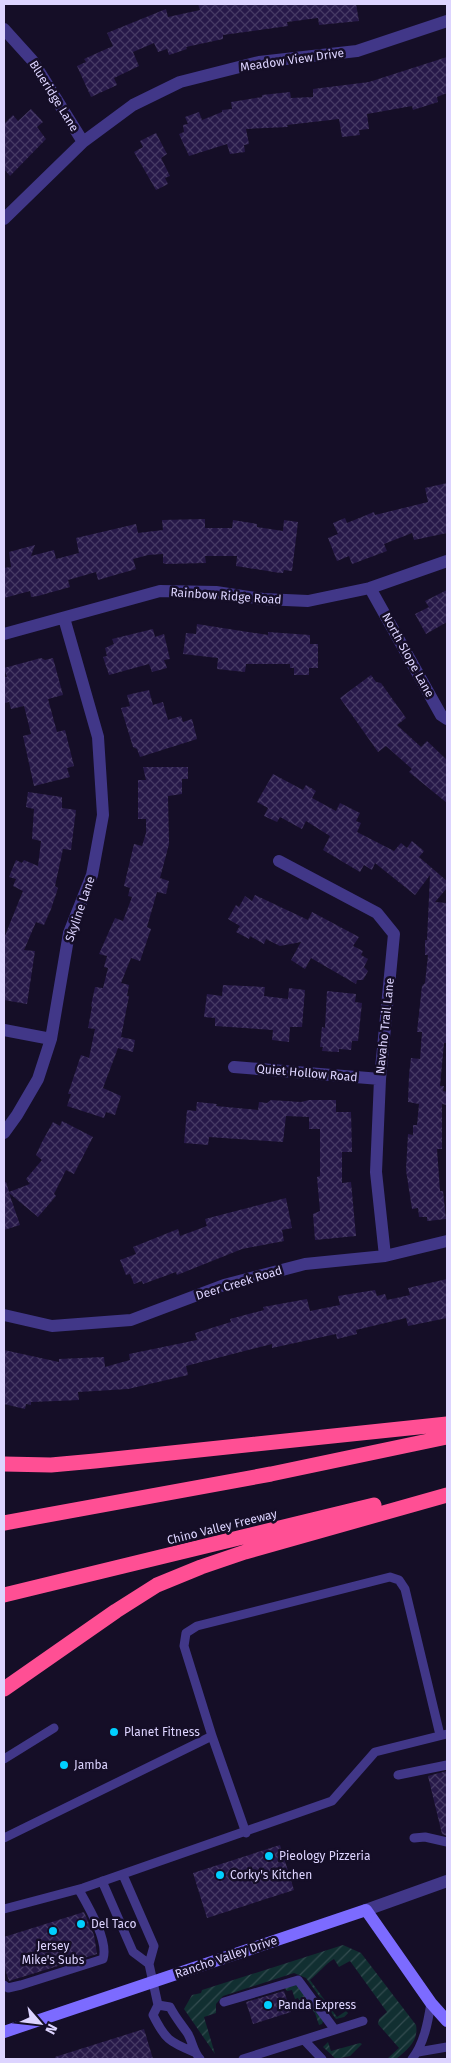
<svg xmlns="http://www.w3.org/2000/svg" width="451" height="2063" viewBox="0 0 451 2063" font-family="'Fira Sans',sans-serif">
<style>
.garden{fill:url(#garden-furrows)}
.building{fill:url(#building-cross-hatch)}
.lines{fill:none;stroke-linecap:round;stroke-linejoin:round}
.lane{stroke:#413788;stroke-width:9}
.street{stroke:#413788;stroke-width:12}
.secondary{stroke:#7c6bff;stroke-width:12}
.highway{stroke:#ff4f94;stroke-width:15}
.poi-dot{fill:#00cfff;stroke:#150e27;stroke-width:2}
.labels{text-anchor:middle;stroke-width:5;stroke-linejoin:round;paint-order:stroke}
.street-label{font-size:12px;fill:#ddd4ff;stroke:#150e27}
.poi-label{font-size:12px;fill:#ddd4ff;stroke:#150e27;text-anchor:start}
</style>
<defs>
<pattern id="garden-furrows" width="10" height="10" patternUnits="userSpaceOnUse" patternTransform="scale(1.25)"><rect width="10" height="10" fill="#112f31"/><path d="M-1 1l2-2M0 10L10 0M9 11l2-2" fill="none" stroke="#334c50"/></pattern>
<pattern id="building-cross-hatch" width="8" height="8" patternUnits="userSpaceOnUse" patternTransform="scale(1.25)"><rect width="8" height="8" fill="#271949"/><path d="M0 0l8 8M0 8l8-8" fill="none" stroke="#463a64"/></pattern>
</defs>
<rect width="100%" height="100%" fill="#150e27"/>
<!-- garden -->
<path class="garden" d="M343 1945 361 1953 416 2025C419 2041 407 2050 396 2059H387L399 2048 378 2024 379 2019 387 2012 350 1961 339 1967 334 1959C324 1965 319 1973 310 1980L337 2017 346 2011 348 2013 344 2017 336 2019 306 1978 294 1973 223 1996 216 2004V2013L204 2017 215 2054 184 2009 192 1995 201 1993 202 1990Z
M296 1983 324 2019 322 2024 319 2025 315 2013 306 2002 301 2004 298 1998 295 1999 292 1990 287 1991 284 1987Z
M328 2042 331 2051 360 2043 362 2044 350 2056 336 2059 323 2047Z"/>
<!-- building -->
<path class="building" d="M198 4H356L359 21 319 25 318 18 287 22 288 26 223 35V39L186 47 187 49 169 55 167 49 158 52 154 43 133 52 139 66 114 78 117 85 91 97 77 66 86 62 84 59 113 46 107 33 166 9 168 17 200 10Z
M447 57V93L437 97 438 102 413 110 412 106 367 114 369 129 359 130 360 135 342 137 339 119 287 125 288 127 246 129 249 144 244 145 245 152 230 154 227 144 189 156 179 134 184 132 183 125 188 124 185 117 199 112 202 120 222 112V110L232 109 231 102 262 97V95L290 92 291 98 313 97V89L369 82Z
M31 109 43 122 37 127 46 139 10 176 4 169V124L13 115 18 121Z
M156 133 167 154 161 158 170 176 165 178 168 184 156 190 134 152 143 147 140 141Z
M447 483V533L414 540 412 533 384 544 387 551 352 564 349 556 337 561 328 538 338 534 333 523 345 518 347 523 374 512 375 515 428 502 425 488Z
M205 519V528H232L233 520 257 524V527L283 531 284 520 298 522 292 571 284 570 283 573H280L236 566 237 556H205L206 563 166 564 163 563V554L148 555 133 559 136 569 115 575 98 580 96 572 68 580 70 587 38 596 31 597 30 591 4 598V568L11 567 9 552 35 545 31 556 54 550 56 559 79 553 76 538 136 524 138 533 163 530 162 520Z
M447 590V622L426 634 415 614 429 607 425 601Z
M197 624 268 635V632L310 635V644H318V668H309V675H294V668H290V664H246L245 672 217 669 218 658 183 654 186 633 196 634Z
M153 629 155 637 164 634 170 659 164 660 167 668 152 672 149 664 109 675 103 657 107 656 105 648 114 644 112 639Z
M41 658 45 660 53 658 63 695 48 699 57 732 65 730 74 766 67 768 70 777 34 786 23 736 31 734 24 706 11 709 9 702 4 703V677H7L4 668Z
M371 675 376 682 381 683 406 718 397 725 421 747 427 741 447 760V803L409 772 412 769 386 746 378 752 340 698Z
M149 690 153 705 163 702 168 720 181 716 183 722 192 719 197 739 140 757 137 749 133 747 121 708 130 706 127 695Z
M143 767H188V779H182V794L168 796 169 844 160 878 169 881 166 894 157 892 147 927 151 929 140 961 131 958 121 983 129 985 127 996H129L121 1037 135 1040 133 1052 118 1048 103 1088 121 1096 115 1115 106 1112 104 1118 67 1106 71 1094H68L81 1055 89 1058 95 1029 88 1028 92 1007 91 1006 95 987 103 988 108 968 104 967 107 956 99 954 115 918 123 921 132 897 128 896 130 888 124 886 134 844 142 846 146 833V819H138V780H146Z
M273 774 303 790 306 785 316 791 312 798 336 811 340 803 360 813 356 821 361 823 357 832 394 851 401 843 407 848 412 841 424 851 419 857 447 881V888L435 902 447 903V1043H444L440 1086H444L443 1091 447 1092V1105L442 1104V1149H437L440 1191H443L446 1219 427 1221V1217H419L418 1208 412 1209 406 1170 408 1134 413 1135V1125H417L419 1104 408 1102 409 1075 411 1058 420 1059 422 1032H417L422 986 425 983 428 955H425V940H427L430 875 415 895 375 863 372 870 364 865 360 872 323 850 330 836 306 821 302 829 280 817 277 822 264 816 268 808 257 802Z
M28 792 62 797V808L76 810 71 850 63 849 55 886 58 888 51 909 44 925 36 922 24 950 35 951 27 1004 4 1000V938L23 891 13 886 16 879 9 877 16 860 22 863 24 860 38 866 41 841 32 839 34 809 26 807Z
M255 895 308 920 312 912 359 937 353 946 363 951 361 955 368 959 364 967 368 971 363 980H357L356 984 311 958 305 969 291 960 301 942 280 946 266 939 264 944 250 936 249 939 236 932 240 926 228 919 236 905 239 907 245 896 252 901Z
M223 985 265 987 264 996 288 999 289 988 305 990 302 1027H290L289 1042 272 1040 273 1030 215 1026V1018L204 1017 207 994 222 996Z
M327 991 356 994 355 1002 362 1003 358 1041H352L351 1050 339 1049V1052L322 1051 323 1047H320L322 1027 325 1028Z
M271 1100 301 1102 309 1100H336V1112H351L352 1152H342V1183L351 1182 356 1236 315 1240 313 1214 320 1211 317 1177 320 1176V1129H309V1117L286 1116 283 1142 209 1137 208 1145 184 1143 187 1110 196 1111 197 1102 217 1104 216 1106 258 1110 259 1102 267 1103Z
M62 1121 93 1137 78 1166 74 1174 66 1170 54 1194 56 1196 38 1217 9 1193 20 1225 4 1230V1182H6L9 1192 30 1184 26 1179 42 1160 36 1155 42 1142 53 1122 60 1126Z
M286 1198 292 1228 282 1230 284 1241 242 1249 177 1275 176 1272 143 1284 142 1281 134 1284 130 1274 126 1275 120 1260 136 1254 133 1247 178 1229 180 1236 207 1226 205 1219Z
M447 1279V1318L408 1326 406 1318 356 1330 357 1334 337 1339 336 1334 272 1348V1344L186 1366 188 1375 128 1389 78 1392 79 1400 31 1402V1405L26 1404 25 1409 4 1404V1350L59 1362V1359L104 1357 105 1367 130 1360 129 1354 197 1340 195 1333 231 1322 230 1319 264 1310 263 1307 307 1299 310 1311 340 1305 338 1296 375 1290 377 1296 385 1294 387 1300 410 1295 408 1288Z
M447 1771V1836L442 1834 428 1776Z
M280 1845 294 1890 207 1918 193 1873Z
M84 1912 94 1935 97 1954 9 1981 4 1966V1937Z
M284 1991 291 2012 253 2024 246 2002Z
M144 2029 153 2059H56L55 2057Z"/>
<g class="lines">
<!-- lane -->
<path class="lane" d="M212 1736 184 1646 186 1633 197 1626 390 1577 399 1580 405 1589 440 1735
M4 1759 54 1728
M398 1775 447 1765
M4 1838 212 1736 246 1833
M414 1838 425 1837 447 1842
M123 1875 154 1946 149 1964 158 2005 153 2015C165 2039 169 2042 194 2052
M102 1881 133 1952 149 1964
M4 1909 83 1888 332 1801 375 1752 447 1734
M4 1985 8 1988 21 1985 103 1959C109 1941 88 1906 79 1890
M224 2002 298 1980 335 2030
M158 2005 170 2007C175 2017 182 2025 188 2034 193 2043 193 2051 200 2059
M304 2040 322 2059
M418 2052 447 2047
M243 2059 363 2021
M412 2059C424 2044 428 2022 431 2003"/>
<!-- street -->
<path class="street" d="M4 29 32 60 83 142
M4 219 83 142 133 105 180 82 259 62 357 51 447 21
M370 588 441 715 447 719
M4 634 160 591 216 592 263 599 308 601 370 588 447 561
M279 861 377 913 394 934 380 1079 376 1172 385 1256
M4 1030 51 1039
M234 1067 380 1079
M4 1133 17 1115 38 1079 51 1039 69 933 92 875 103 815 98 737 64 618
M4 1315 52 1326 131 1320 224 1285 305 1264 385 1256 447 1241
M366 1910 447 1881"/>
<!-- secondary -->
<path class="secondary" d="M4 2032 366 1910 431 2003 447 2021"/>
<!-- highway -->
<path class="highway" d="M4 1464 51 1465 95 1461 447 1424
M4 1523 271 1474 447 1437
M4 1595 374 1505
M4 1689 116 1611 157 1585 201 1567 245 1552 447 1495"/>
</g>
<!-- markers -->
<g class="poi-dot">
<circle cx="114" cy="1732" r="5"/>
<circle cx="64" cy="1765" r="5"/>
<circle cx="269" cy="1856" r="5"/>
<circle cx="220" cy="1875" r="5"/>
<circle cx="81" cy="1924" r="5"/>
<circle cx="53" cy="1931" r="5"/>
<circle cx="268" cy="2005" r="5"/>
</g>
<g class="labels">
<!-- street labels -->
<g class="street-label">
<text transform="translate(292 60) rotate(-8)" y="4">Meadow View Drive</text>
<text transform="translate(54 96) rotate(58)" y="4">Blueridge Lane</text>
<text transform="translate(226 596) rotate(4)" y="4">Rainbow Ridge Road</text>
<text transform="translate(408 655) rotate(61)" y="4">North Slope Lane</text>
<text transform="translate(80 909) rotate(-71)" y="4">Skyline Lane</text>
<text transform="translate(385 1026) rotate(-84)" y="4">Navaho Trail Lane</text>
<text transform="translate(307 1073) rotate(5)" y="4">Quiet Hollow Road</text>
<text transform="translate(239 1283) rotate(-17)" y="4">Deer Creek Road</text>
<text transform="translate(222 1527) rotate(-14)" y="4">Chino Valley Freeway</text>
<text transform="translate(226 1957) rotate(-19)" y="4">Rancho Valley Drive</text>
</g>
<!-- poi labels -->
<g class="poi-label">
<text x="124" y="1736">Planet Fitness</text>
<text x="74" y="1769">Jamba</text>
<text x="279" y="1860">Pieology Pizzeria</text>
<text x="230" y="1879">Corky's Kitchen</text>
<text x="91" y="1928">Del Taco</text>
<text x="53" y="1950" text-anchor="middle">Jersey<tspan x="53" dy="14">Mike's Subs</tspan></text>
<text x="278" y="2009">Panda Express</text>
</g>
</g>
<!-- border -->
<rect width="451" height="2063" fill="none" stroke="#ddd4ff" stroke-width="10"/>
<!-- north arrow -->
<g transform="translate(40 2023) rotate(118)" stroke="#150e27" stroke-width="4" paint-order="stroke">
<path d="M0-4L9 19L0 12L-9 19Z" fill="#ddd4ff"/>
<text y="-8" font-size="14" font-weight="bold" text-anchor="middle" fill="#ddd4ff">N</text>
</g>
</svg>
